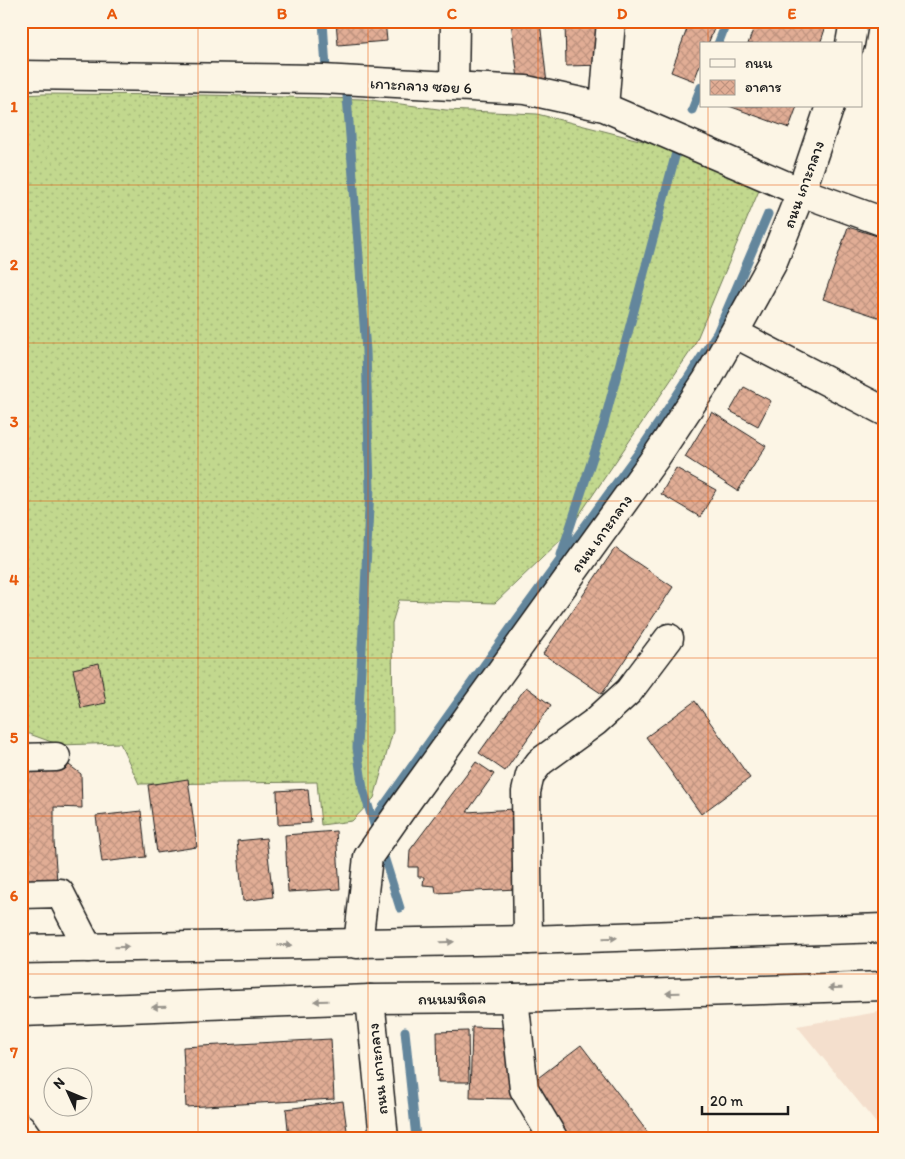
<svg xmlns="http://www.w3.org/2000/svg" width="905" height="1159" viewBox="0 0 905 1159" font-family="Itim,'Playpen Sans Thai',sans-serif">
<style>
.built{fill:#f4dfcd}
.grass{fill:url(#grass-dots);stroke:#6f7a55}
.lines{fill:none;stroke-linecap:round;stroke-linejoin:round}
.stream{stroke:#63869c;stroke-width:9}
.building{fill:url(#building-cross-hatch);stroke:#1c1c1c}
.minor-casing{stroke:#1c1c1c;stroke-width:31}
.major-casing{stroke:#1c1c1c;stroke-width:31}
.minor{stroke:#fcf5e5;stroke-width:28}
.major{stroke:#fcf5e5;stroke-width:28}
.oneway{fill:#97938b}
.grid{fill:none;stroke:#e8590c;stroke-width:1;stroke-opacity:0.55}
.labels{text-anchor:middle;stroke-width:4.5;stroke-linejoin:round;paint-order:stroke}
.street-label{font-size:16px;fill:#1c1c1c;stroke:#fcf5e5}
.neatline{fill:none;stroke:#e8590c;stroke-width:2}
.grid-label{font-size:16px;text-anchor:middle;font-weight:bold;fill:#e8590c}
</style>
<defs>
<pattern id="grass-dots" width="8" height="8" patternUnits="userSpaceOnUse" patternTransform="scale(1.25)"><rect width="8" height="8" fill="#c2d88e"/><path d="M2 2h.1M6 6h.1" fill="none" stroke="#a6b97a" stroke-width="1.8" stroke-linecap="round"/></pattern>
<pattern id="building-cross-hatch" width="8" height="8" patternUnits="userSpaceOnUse" patternTransform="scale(1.25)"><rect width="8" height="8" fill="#e1ad95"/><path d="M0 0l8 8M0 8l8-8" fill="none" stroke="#c09480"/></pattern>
</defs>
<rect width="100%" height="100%" fill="#fcf5e5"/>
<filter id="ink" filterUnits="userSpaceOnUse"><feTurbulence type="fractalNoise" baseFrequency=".02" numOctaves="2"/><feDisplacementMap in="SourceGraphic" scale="10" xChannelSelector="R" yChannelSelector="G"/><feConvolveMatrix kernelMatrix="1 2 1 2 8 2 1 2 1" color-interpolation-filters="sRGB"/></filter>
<g filter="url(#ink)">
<!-- built -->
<path class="built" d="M884 1011V1133L797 1026Z"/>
<!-- grass -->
<path class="grass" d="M43 94 205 95 363 99 446 110 537 114 659 145 760 188 694 346 565 536 495 603 399 600 392 623 393 731 374 798 352 821 321 825 317 782 139 784 120 743 60 745 21 731V95Z"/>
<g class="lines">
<!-- stream -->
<path class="stream" d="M323 21 326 69
M718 44 727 21
M347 96 366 351 370 488 357 748 363 789 377 834
M692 110 701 87
M561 555 604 423 677 149
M373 821 517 619 639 452 677 395 717 333 768 214
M381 847 400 908
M405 1031 416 1138"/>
</g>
<!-- building -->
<path class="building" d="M336 21H385L387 41 338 45Z
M511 21H540L547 84 519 88Z
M565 21H604L605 65 566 66Z
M690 21H717L708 44H701V62L694 81 671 72Z
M756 21H827L825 29 820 44H748Z
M729 106H797L789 128Z
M848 227 884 238V319L823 299Z
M744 387 771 401 758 426 730 411Z
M712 412 766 446 738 491 685 457Z
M676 468 716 490 700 517 661 494Z
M615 548 673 587 602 694 543 654Z
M99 663 106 703 81 708 73 669Z
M526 687 551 705 505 771 479 753Z
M695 701 750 778 701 814 646 737Z
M61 759 81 774 82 808 54 807V842L57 881 21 882V760Z
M476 762 494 774 467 812 514 809 517 889 436 893 435 886 423 885 424 877H418V867H409L410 850Z
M188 779 197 847 157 853 148 785Z
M308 789 311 823 278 825 277 791Z
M141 811 146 857 102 862 96 816Z
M336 831 340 889 288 892 285 835Z
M266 838 273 897 243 901 237 841Z
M472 1027 515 1028 513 1099 470 1098Z
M468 1031 469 1082H438L437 1032Z
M331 1039 334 1099 186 1107 183 1047Z
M581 1045 652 1138H571L530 1084Z
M343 1101 348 1138H289L286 1109Z"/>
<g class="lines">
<!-- minor casing -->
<g class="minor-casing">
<path id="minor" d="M850 44 854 21
M21 75 322 79 526 90 604 107 801 192 884 222
M454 86 455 21
M604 107 611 21
M734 333 884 411
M21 758 56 757
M21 894 60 893 88 948
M528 940 526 792 530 775 540 762 595 722 629 691 669 638
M358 944 368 857 408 800 656 457 707 380 734 333 772 264 801 192 830 106
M514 998 524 1089 553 1138
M370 999 384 1138
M21 1128 28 1138"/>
</g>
<!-- major casing -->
<g class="major-casing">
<path id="major" d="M21 949 528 940 884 928
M21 1012 370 999 514 998 884 986"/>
</g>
<!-- minor -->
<use href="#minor" class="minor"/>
<!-- major -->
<use href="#major" class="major"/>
</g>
<!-- one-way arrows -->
<defs><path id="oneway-solid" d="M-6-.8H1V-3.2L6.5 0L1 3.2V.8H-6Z" transform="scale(1.25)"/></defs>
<g class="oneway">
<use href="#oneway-solid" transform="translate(610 938) rotate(-2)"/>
<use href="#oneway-solid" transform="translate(447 942) rotate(-1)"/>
<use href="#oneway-solid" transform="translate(285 945) rotate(-1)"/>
<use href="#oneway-solid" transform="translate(122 947) rotate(-1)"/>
<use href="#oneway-solid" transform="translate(835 988) rotate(178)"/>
<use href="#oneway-solid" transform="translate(673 993) rotate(178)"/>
<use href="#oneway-solid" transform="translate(321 1001) rotate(178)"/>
<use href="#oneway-solid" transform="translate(159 1007) rotate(178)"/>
</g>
</g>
<!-- grid -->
<path class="grid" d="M198 21V1138M368 21V1138M538 21V1138M708 21V44M708 106V1138M21 185H884M21 343H884M21 501H884M21 658H884M21 816H884M21 974H884"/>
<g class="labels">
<!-- street labels -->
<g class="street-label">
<text transform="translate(421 85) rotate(3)" y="6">เกาะกลาง ซอย 6</text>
<text transform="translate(803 184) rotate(-70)" y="6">ถนน เกาะกลาง</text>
<text transform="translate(601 533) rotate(-54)" y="6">ถนน เกาะกลาง</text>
<text transform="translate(452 998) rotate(-1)" y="6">ถนนมหิดล</text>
<text transform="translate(377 1069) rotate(-96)" y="6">ถนน เกาะกลาง</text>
</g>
</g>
<!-- margin -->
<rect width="905" height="1159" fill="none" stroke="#fcf5e5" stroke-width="55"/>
<!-- legend -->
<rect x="700" y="42" width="162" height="65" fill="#fcf5e5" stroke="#a29e95"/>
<rect x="710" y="59" width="25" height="8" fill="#fcf5e5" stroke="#a29e95"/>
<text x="745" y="68" font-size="15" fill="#1c1c1c">ถนน</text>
<rect x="710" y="80" width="25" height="15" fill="url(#building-cross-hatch)" stroke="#a29e95"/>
<text x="745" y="92" font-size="15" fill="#1c1c1c">อาคาร</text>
<!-- north arrow -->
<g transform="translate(68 1092) rotate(314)"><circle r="24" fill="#fcf5e5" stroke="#a29e95"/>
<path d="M0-4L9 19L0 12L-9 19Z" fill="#1c1c1c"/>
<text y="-8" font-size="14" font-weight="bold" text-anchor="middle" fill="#1c1c1c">N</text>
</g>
<!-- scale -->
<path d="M702 1106v8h86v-8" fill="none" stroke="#1c1c1c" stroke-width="2.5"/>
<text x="710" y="1106" font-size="15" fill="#1c1c1c" stroke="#fcf5e5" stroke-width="4" paint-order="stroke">20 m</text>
<rect x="28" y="28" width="850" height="1104" class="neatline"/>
<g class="grid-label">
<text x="112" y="19">A</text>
<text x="282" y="19">B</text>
<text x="452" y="19">C</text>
<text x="622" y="19">D</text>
<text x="792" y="19">E</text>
<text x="14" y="112">1</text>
<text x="14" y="270">2</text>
<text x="14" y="427">3</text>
<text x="14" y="585">4</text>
<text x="14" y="743">5</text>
<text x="14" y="901">6</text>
<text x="14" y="1058">7</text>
</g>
</svg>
